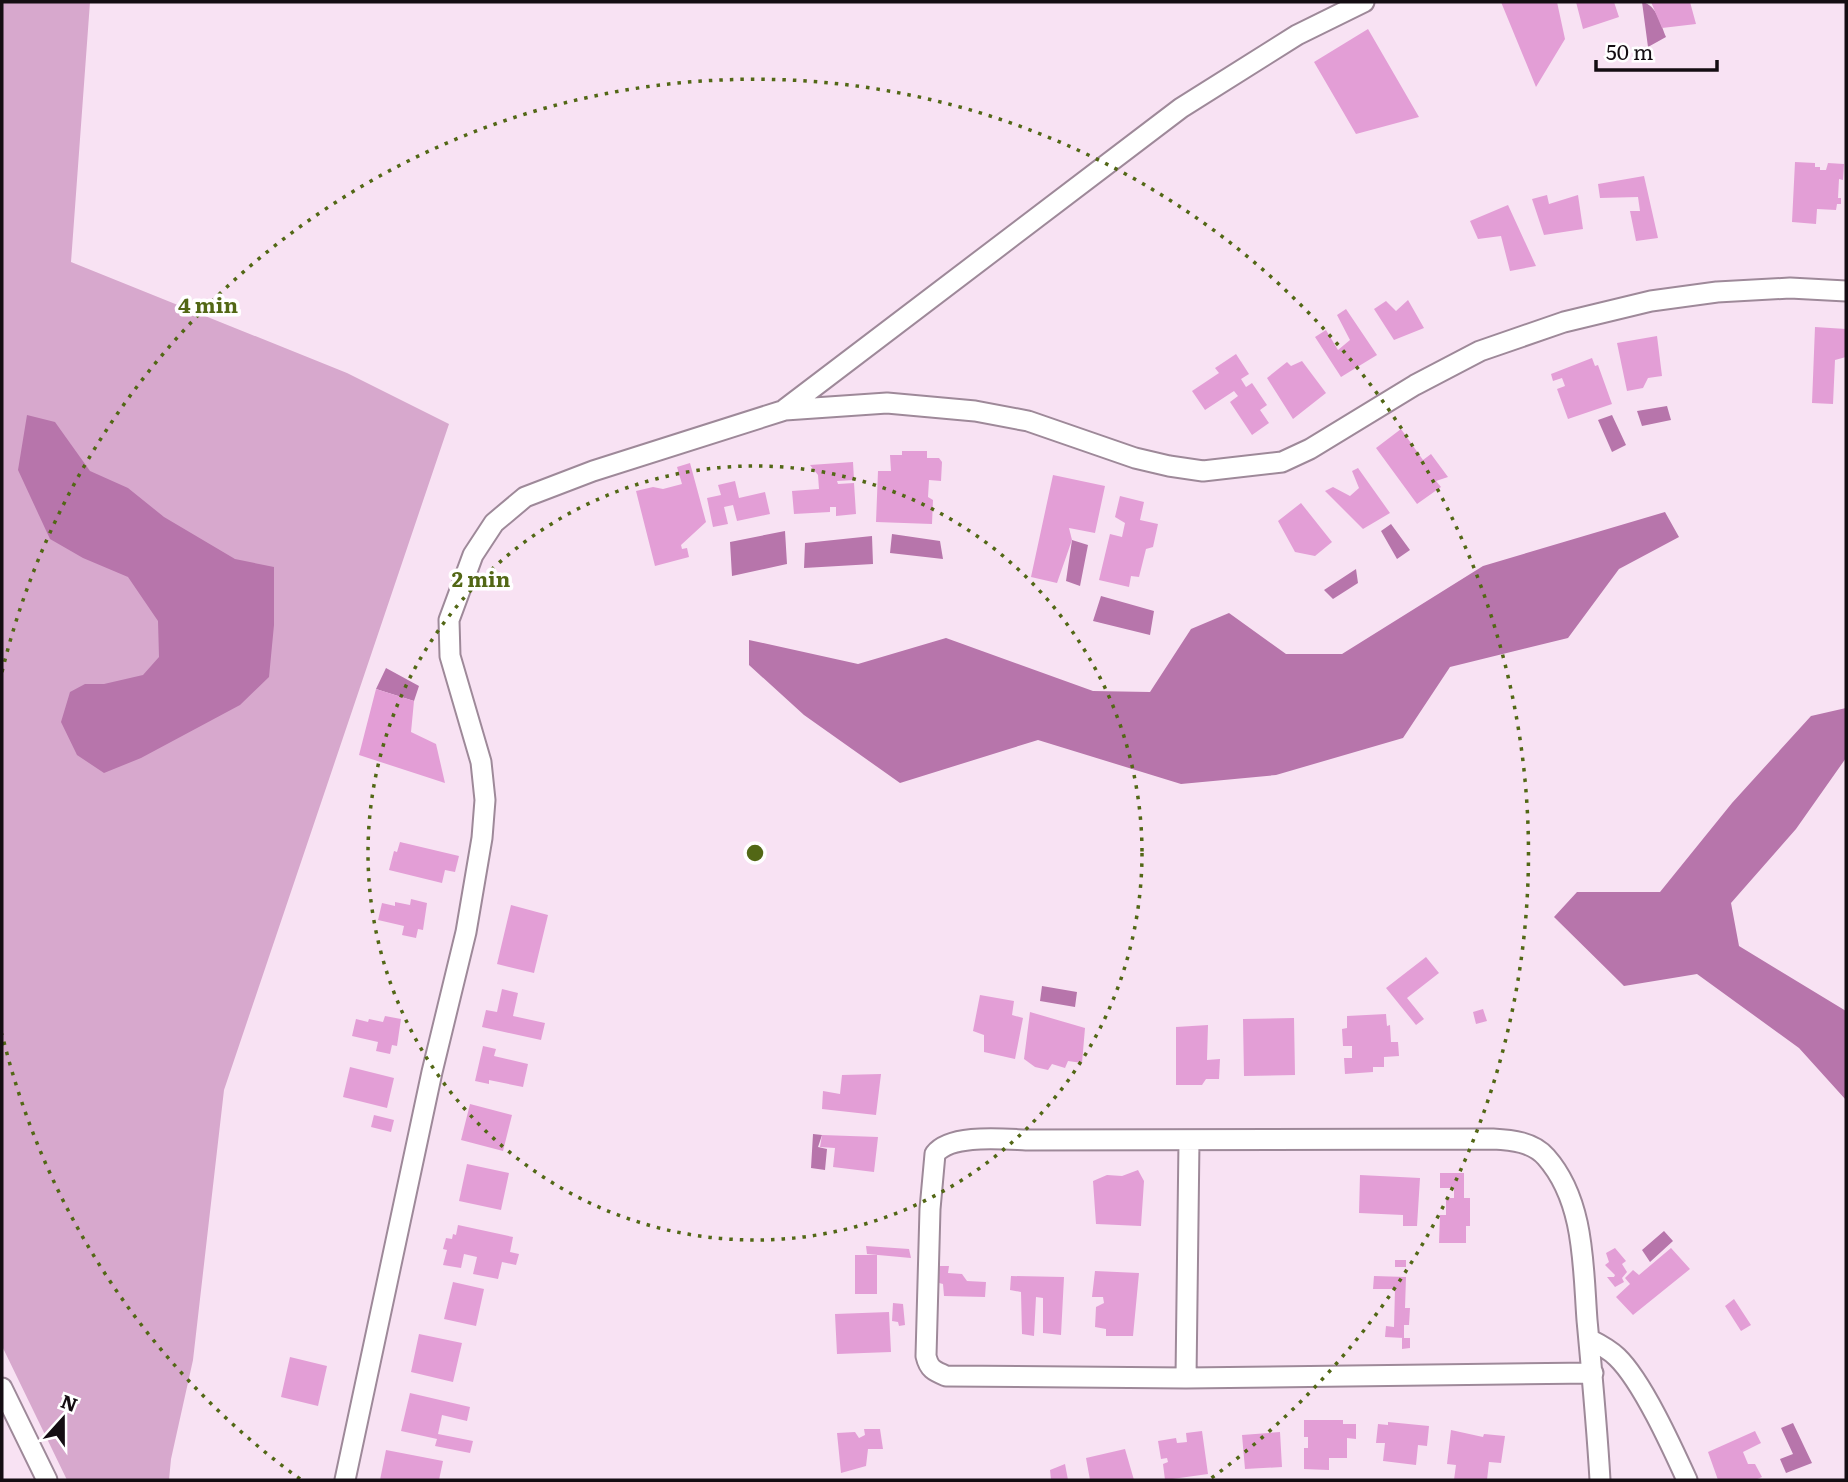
<svg xmlns="http://www.w3.org/2000/svg" width="1848" height="1482" viewBox="0 0 1848 1482" font-family="Literata,serif">
<style>
.green{fill:#d7a8cd}
.water{fill:#b775ab}
.building{fill:#e39ed6}
.lines{fill:none;stroke-linecap:round;stroke-linejoin:round}
.street-casing{stroke:#9e8999;stroke-width:23}
.street{stroke:#fff;stroke-width:19}
.ring{fill:none;stroke:#526715;stroke-width:3.5;stroke-dasharray:3.5 7}
.centre{fill:#526715;stroke:#fff;stroke-width:3.5}
.ring-label{font-size:21px;text-anchor:middle;font-weight:bold;fill:#526715;stroke:#fff;stroke-width:7;stroke-linejoin:round;paint-order:stroke}
</style>
<rect width="100%" height="100%" fill="#f8e2f3"/>
<!-- green -->
<path class="green" d="M2 2H90L71 262 347 373 449 424 224 1090 193 1360 171 1459 169 1480H67L2 1346Z"/>
<!-- water -->
<path class="water" d="M1642 2C1657 5 1660 23 1666 37L1648 47Z
M1667 406 1671 420 1642 426 1637 411Z
M27 415 55 422 90 471 128 488 164 517 235 559 274 567V625L269 677 240 705 141 758 104 773 77 755 61 722 70 692 85 684H104L143 675 159 657 158 621 128 577 83 558 50 539 18 470Z
M1612 415 1626 445 1612 452 1598 420Z
M1665 512 1679 537 1619 569 1568 638 1450 667 1403 738 1276 775 1181 784 1038 740 900 783 804 715 749 665V640L858 664 946 638 1093 691 1150 692 1191 629 1229 613 1286 654H1342L1483 566Z
M1391 524 1410 550 1397 559 1381 531Z
M785 531 787 564 732 576 730 542Z
M892 534 940 541 943 559 890 553Z
M872 536 873 564 804 568 805 543Z
M1072 540 1088 545 1080 586 1066 581Z
M1356 569 1358 583 1333 599 1324 590Z
M1101 596 1154 611 1150 635 1093 621Z
M386 668 419 686 414 701 376 689Z
M1846 708V758L1796 829 1731 903 1739 946 1846 1011V1100L1799 1048 1697 974 1624 986 1554 917 1577 892H1660L1732 803 1811 716Z
M1042 986 1077 992 1075 1007 1040 1001Z
M813 1134 822 1135 818 1147 827 1149 825 1170 811 1168Z
M1664 1231 1673 1241 1650 1262 1642 1250Z
M1793 1423 1812 1463 1786 1473 1780 1459 1793 1454 1781 1428Z"/>
<!-- building -->
<path class="building" d="M1501 2H1557L1565 39 1536 87Z
M1576 2H1614L1619 17 1583 29Z
M1651 2H1690L1696 24 1662 28Z
M1368 29 1419 117 1356 134 1314 62Z
M1795 162 1815 163V167H1820V170H1826L1828 163 1844 164 1843 180 1839 179 1838 198H1841V204H1837L1836 210 1817 209 1816 224 1792 222Z
M1644 176 1658 238 1636 241 1630 211H1640L1638 197 1600 198 1598 184Z
M1547 195 1549 204 1578 195 1583 229 1544 235 1532 199Z
M1508 205 1536 266 1510 271 1501 236 1478 239 1470 221Z
M1408 300 1424 328 1394 340 1374 309 1386 301 1396 311Z
M1346 309 1377 355 1341 377 1315 337 1326 330 1338 350 1350 340 1337 315Z
M1815 327 1846 329V357L1835 360 1833 404 1812 403Z
M1657 336 1662 376 1648 378 1643 388 1627 391 1617 343Z
M1236 354 1249 374 1241 379 1246 387 1252 383 1267 405 1260 410 1269 423 1252 435 1230 402 1238 396 1234 391 1205 410 1192 391 1219 373 1215 368Z
M1592 358 1595 366 1598 365 1612 404 1568 419 1557 389 1565 386 1562 378 1553 381 1551 374Z
M1302 361 1326 393 1293 419 1267 378 1287 362 1291 366Z
M1401 429 1423 460 1431 454 1448 477 1436 481 1441 487 1417 504 1376 448Z
M902 451H927V458H939L942 462 941 481 929 480 928 497 933 500 932 524 876 522 878 471H891L890 455H902Z
M853 462 854 480 837 481 838 484 854 483 856 514 836 516V507H830V512L794 514 792 491 819 489 818 475 810 465Z
M690 463 706 522 681 545 682 549 687 548 689 557 655 566 636 491 653 487 663 489 682 484 677 467Z
M1358 468 1390 513 1363 529 1325 491 1333 487 1350 496 1359 488 1352 471Z
M1053 475 1105 486 1095 533 1069 528 1072 540 1057 583 1031 577Z
M735 481 739 498 765 492 770 514 737 521 733 505 724 507 728 524 713 527 707 498 721 495 718 485Z
M1120 496 1144 502 1140 520 1158 524 1153 547 1146 549 1139 577 1131 576 1129 587 1099 580 1110 534 1122 537 1125 523 1115 517Z
M1301 503 1332 542 1315 556 1295 552 1278 521Z
M376 689 414 701 411 732 436 744 445 783 359 755Z
M400 842 459 856 455 872 445 870 442 883 389 870 394 851 397 852Z
M411 899 427 903 423 930 418 929 416 938 402 935 404 926 378 920 382 903 395 906V902L410 905Z
M511 905 548 915 534 973 497 964Z
M1426 957 1439 973 1407 998 1424 1019 1416 1025 1386 988Z
M502 989 518 993 513 1016 545 1023 541 1040 482 1027 486 1010 497 1012Z
M980 995 1014 1001 1012 1015 1023 1018 1015 1059 984 1052V1035L973 1031Z
M1483 1009 1487 1021 1476 1024 1473 1012Z
M1030 1012 1085 1028 1082 1063 1068 1061 1065 1068 1052 1064 1048 1070 1035 1067 1024 1059Z
M1386 1014 1387 1026 1390 1025 1391 1042H1398L1399 1056 1384 1057V1067H1373V1072L1345 1074 1344 1058H1352V1046H1343L1342 1029 1347 1028V1016Z
M385 1016 401 1019 397 1046 392 1045 390 1054 376 1051 378 1042 352 1036 356 1019 368 1022 369 1019 383 1022Z
M1294 1018 1295 1075 1244 1076 1243 1019Z
M1208 1025 1207 1060 1220 1059 1219 1079H1206L1202 1085H1176V1027Z
M483 1046 496 1049 494 1056 528 1064 523 1087 489 1080V1084L475 1081Z
M350 1067 394 1078 387 1108 343 1097Z
M881 1074 876 1115 822 1109 823 1091 840 1094 842 1075Z
M470 1104 512 1115 503 1151 461 1140Z
M374 1115 394 1120 391 1132 371 1127Z
M822 1135 878 1137 874 1172 833 1167 835 1148 820 1147Z
M467 1164 509 1173 501 1210 459 1201Z
M1138 1170 1144 1181 1141 1226 1096 1224 1093 1181 1107 1175 1122 1176Z
M1440 1173H1464V1198H1470V1226H1466V1243H1439L1440 1215H1446V1198H1454V1188H1440Z
M1360 1175 1420 1178 1417 1226H1403V1215L1359 1213Z
M458 1225 513 1237 510 1252 519 1254 516 1265 502 1262 498 1279 473 1274 477 1257 464 1254 461 1268 443 1265 447 1250 443 1249 446 1238 452 1239 453 1234 456 1235Z
M866 1246 909 1249 911 1258 867 1254Z
M1615 1248 1626 1261 1622 1264 1627 1272 1622 1278 1624 1282 1615 1287 1607 1277H1614L1615 1275 1605 1265 1609 1262 1606 1253Z
M1671 1248 1690 1269 1633 1315 1616 1297 1630 1284 1625 1278 1633 1270 1639 1275Z
M855 1255H877V1294H855Z
M1395 1260H1406V1267H1395Z
M936 1266H949L948 1273 962 1274 967 1281 986 1282 985 1297 944 1296 943 1284 935 1282Z
M1095 1271 1139 1273 1133 1336H1106V1329L1095 1327 1096 1307 1104 1303 1103 1297H1092Z
M1011 1276 1064 1277 1061 1335 1043 1333V1298L1036 1297 1034 1336 1022 1334 1021 1292 1010 1290Z
M1374 1276 1406 1277 1405 1308H1410L1409 1325H1404V1338L1385 1337 1386 1326 1394 1327 1395 1289H1373Z
M453 1282 484 1289 476 1326 444 1319Z
M1734 1299 1751 1325 1741 1331 1725 1306Z
M893 1303 903 1304 905 1325 899 1326 898 1322 892 1321Z
M889 1312 891 1352 837 1354 835 1314Z
M419 1334 462 1343 453 1382 411 1372Z
M1402 1338H1410V1348L1402 1349Z
M290 1357 327 1366 318 1406 281 1397Z
M410 1393 470 1407 467 1421 442 1415 438 1434 473 1441 470 1453 435 1446 437 1439 401 1431Z
M1304 1420H1343V1424H1356V1439L1347 1438V1458H1329V1470L1304 1469V1448H1308V1437H1304Z
M1388 1422 1429 1426 1427 1446 1418 1445 1416 1465 1383 1461 1385 1443H1376L1378 1424 1388 1425Z
M864 1429H880L883 1449H868L866 1466 841 1473 837 1433 855 1432 859 1438 865 1435Z
M1451 1430 1483 1437 1484 1434 1505 1436 1501 1463 1489 1462 1487 1480H1454L1456 1465 1447 1464Z
M1202 1431 1208 1474 1165 1480 1163 1464 1168 1462 1167 1458 1161 1459 1158 1441 1176 1438 1177 1443 1187 1442 1186 1433Z
M1755 1431 1761 1443 1743 1452 1748 1464H1755L1762 1477 1755 1480H1718L1708 1452Z
M1280 1432 1282 1467 1245 1469 1242 1435Z
M1125 1449 1134 1480H1090L1086 1458Z
M386 1450 443 1461 439 1480H380Z
M1065 1464 1068 1480H1051L1050 1470Z"/>
<g class="lines">
<!-- street casing -->
<g class="street-casing">
<path id="street" d="M785 409 1181 108 1297 35 1364 2
M1589 1339C1599 1344 1609 1349 1617 1357 1642 1381 1672 1447 1687 1480
M1593 1373 1186 1378 946 1376C934 1371 929 1369 926 1356L930 1209 935 1154C950 1134 1002 1139 1026 1140 1181 1141 1337 1139 1493 1139 1512 1140 1533 1142 1546 1157 1585 1201 1583 1267 1587 1320 1592 1374 1597 1427 1600 1480
M1186 1378 1189 1141
M2 1388 47 1480
M345 1480 432 1072 466 932 482 838 485 800 481 762 450 656 449 620 473 555 494 523 525 497 593 471 785 410 887 403 975 411 1028 421 1135 458 1169 466 1203 471 1282 462 1310 449 1415 385 1480 351 1564 322 1651 301 1717 292 1790 288 1846 291"/>
</g>
<!-- street -->
<use href="#street" class="street"/>
</g>
<!-- distance rings -->
<g class="ring">
<circle cx="755" cy="853" r="387"/>
<path d="M300 1479A774 774 0 0 1 2 1034M2 672A774 774 0 1 1 1210 1479"/>
</g>
<circle cx="755" cy="853" r="10" class="centre"/>
<g class="ring-label">
<text x="208" y="313">4 min</text>
<text x="481" y="587">2 min</text>
</g>
<!-- border -->
<rect width="1848" height="1482" fill="none" stroke="#140d12" stroke-width="7"/>
<!-- north arrow -->
<g transform="translate(63 1419) rotate(21)" stroke="#ffffff" stroke-width="5" paint-order="stroke">
<path d="M0-5L12 26L0 18L-12 26Z" fill="#140d12"/>
<text y="-10" font-size="19" font-weight="bold" text-anchor="middle" fill="#140d12">N</text>
</g>
<!-- scale -->
<path d="M1596 60v10h121v-10" fill="none" stroke="#140d12" stroke-width="3.5"/>
<text x="1606" y="60" font-size="21" fill="#140d12" stroke="#ffffff" stroke-width="5" paint-order="stroke">50 m</text>
</svg>
